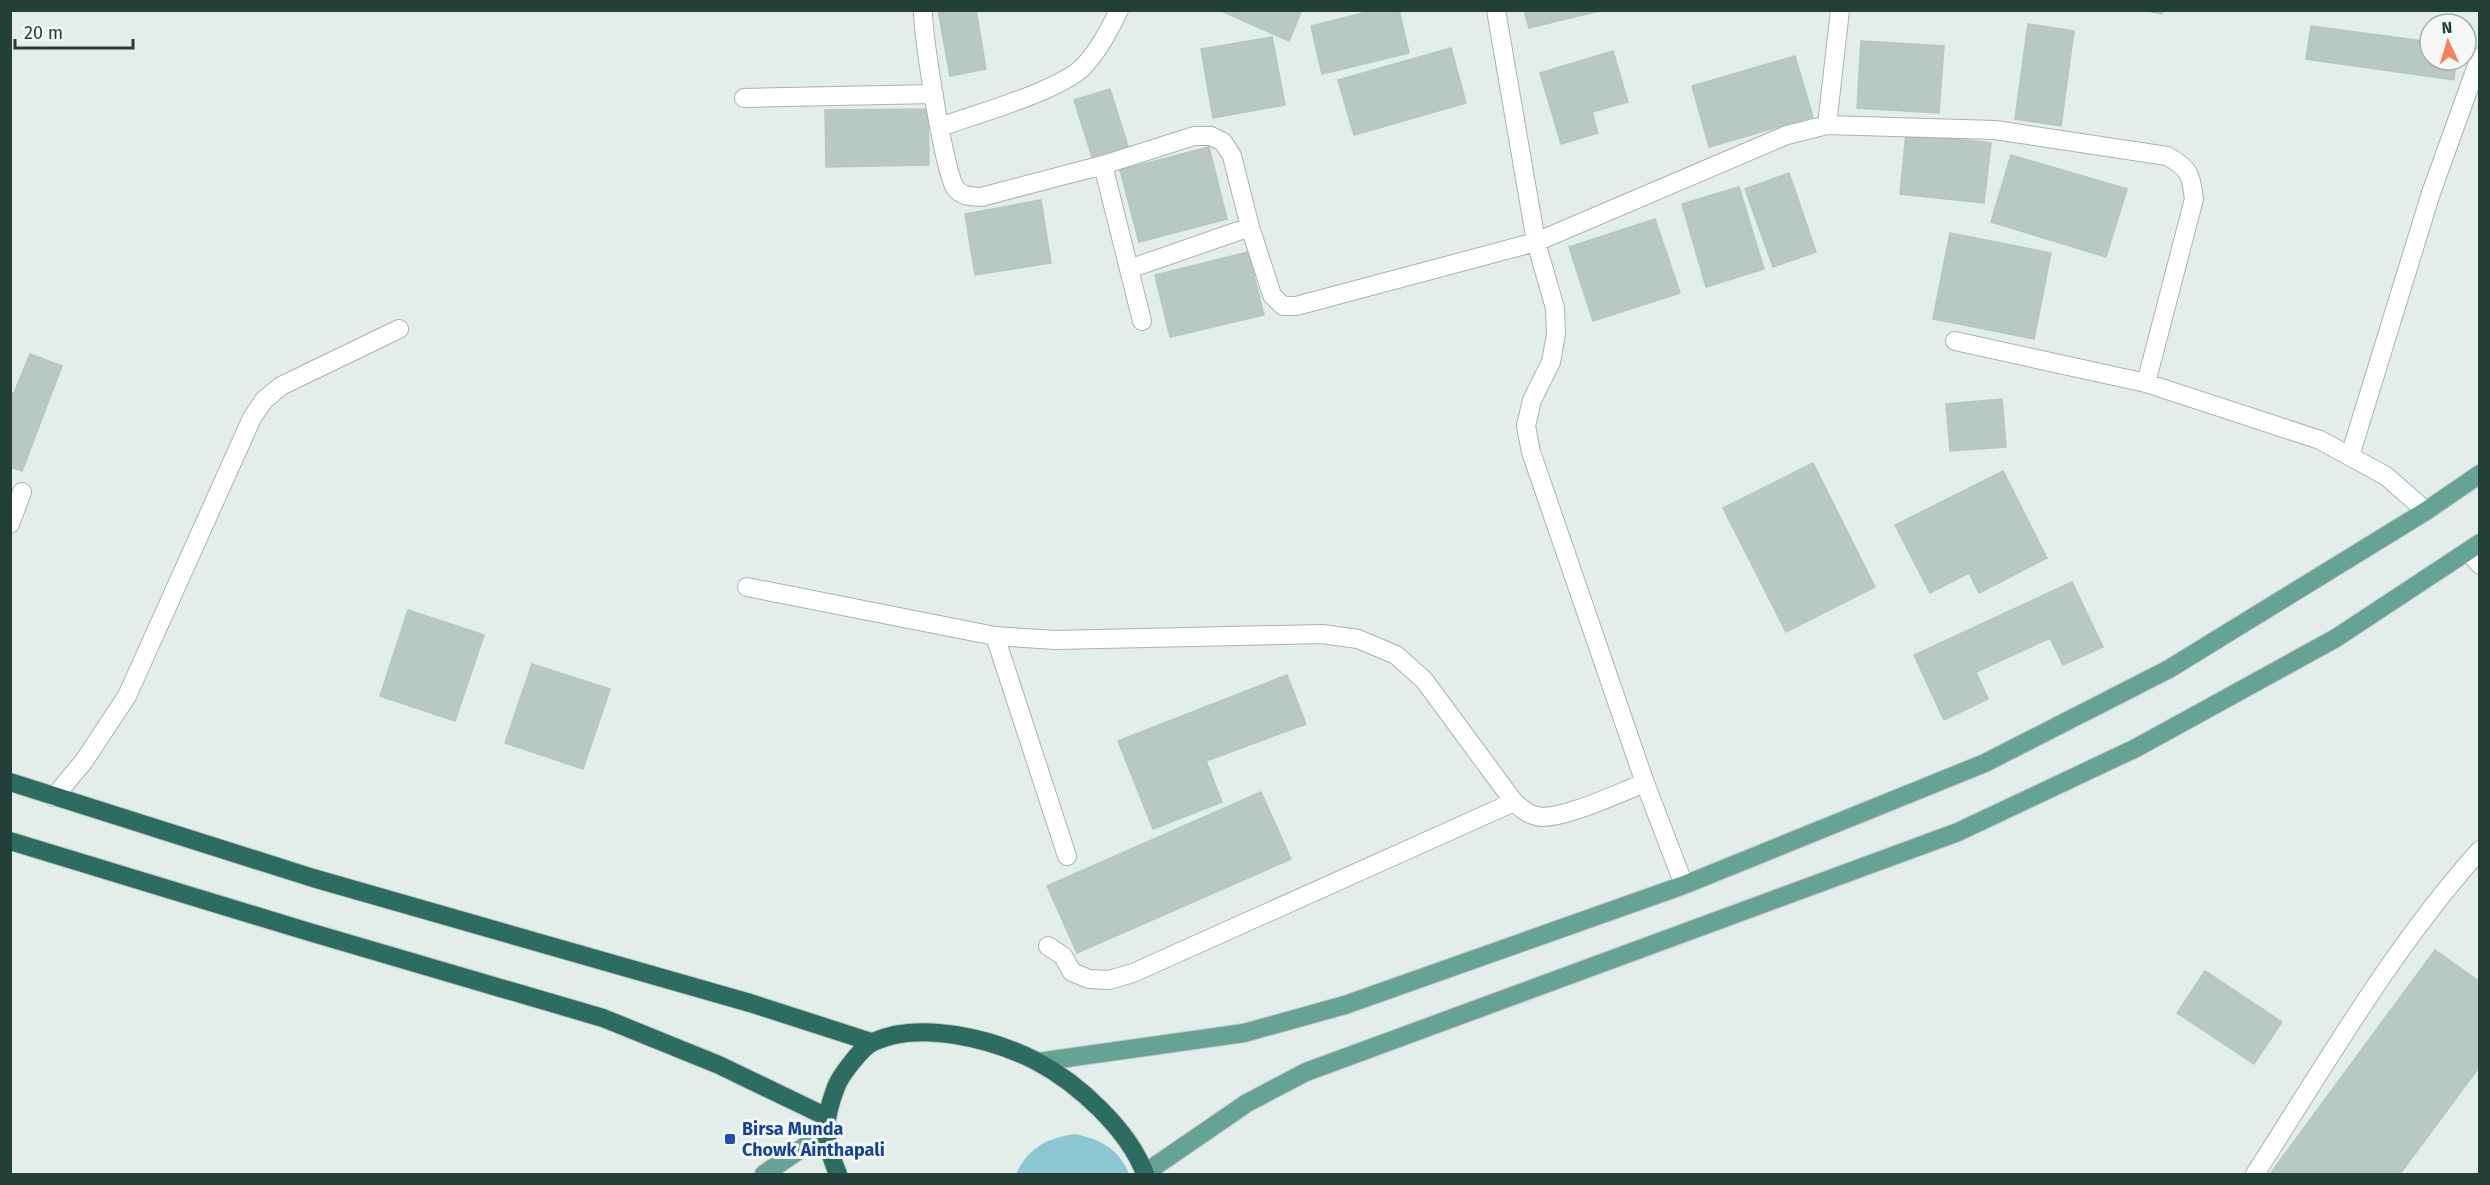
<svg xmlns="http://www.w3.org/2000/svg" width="2490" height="1185" viewBox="0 0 2490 1185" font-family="'Fira Sans',sans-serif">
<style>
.water{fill:#8ac7d3}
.building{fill:#b8c8c2;stroke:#b5c7c0;stroke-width:1.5}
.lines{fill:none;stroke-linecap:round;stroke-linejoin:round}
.minor-casing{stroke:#a5b5b0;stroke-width:20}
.major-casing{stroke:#c1c9c7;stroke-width:20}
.highway-casing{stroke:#c1c9c7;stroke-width:20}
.minor{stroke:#fff;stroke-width:18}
.major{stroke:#67a395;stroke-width:18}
.highway{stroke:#2d6c60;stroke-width:18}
.transit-dot{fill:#1a4fb4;stroke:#f4f9f7;stroke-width:2}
.labels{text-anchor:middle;stroke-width:6;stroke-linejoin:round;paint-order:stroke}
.transit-label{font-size:18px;font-weight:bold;fill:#164399;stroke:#f4f9f7;text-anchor:start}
</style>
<rect width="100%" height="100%" fill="#e3ede9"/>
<!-- water -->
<path class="water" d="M1075 1134C1100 1139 1119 1149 1129 1174H1016C1028 1148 1047 1138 1075 1134Z"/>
<!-- building -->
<path class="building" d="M938 10H976L986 69 950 76Z
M1219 10H1302L1289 41Z
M1375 10H1399L1409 53 1322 74 1311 26Z
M1524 10H1603L1529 28Z
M2141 10H2163L2162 14Z
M2028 24 2074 31 2061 126 2015 119Z
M2311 26 2430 42V60H2456L2454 80 2306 59Z
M1272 37 1285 105 1213 118 1201 49Z
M1861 41 1944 46 1939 113 1857 108Z
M1451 48 1466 103 1354 135 1338 80Z
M1613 51 1628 102 1592 112 1598 133 1561 144 1540 73Z
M1795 56 1813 117 1709 147 1692 86Z
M1110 89 1128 146 1092 157 1074 100Z
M928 109 929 165 826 167 825 110Z
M1906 133 1991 143 1984 203 1900 194Z
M1209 147 1227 219 1139 242 1120 170Z
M2011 155 2127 189 2106 257 1991 222Z
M1789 173 1816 252 1773 267 1745 189Z
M1739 187 1764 269 1706 287 1682 204Z
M1041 200 1051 263 975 275 965 214Z
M1655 219 1680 293 1593 321 1569 247Z
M1950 233 2051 253 2034 339 1933 319Z
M1248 252 1264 315 1170 337 1155 275Z
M30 354 62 366 22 471 10 467V392L14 393Z
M2002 399 2006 447 1950 451 1946 404Z
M1813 463 1875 587 1786 632 1723 508Z
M2003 471 2047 558 1979 593 1969 573 1930 593 1895 525Z
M2072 582 2103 647 2063 665 2050 638 1976 672 1988 699 1944 720 1914 655Z
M408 610 484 635 455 721 380 696Z
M532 664 610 689 583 769 505 743Z
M1287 675 1306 724 1206 761 1222 802 1153 829 1118 741Z
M1261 792 1291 859 1077 953 1047 886Z
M2435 950 2480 982V1066L2400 1174H2270Z
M2205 971 2282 1022 2254 1064 2177 1013Z"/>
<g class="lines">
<!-- minor casing -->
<g class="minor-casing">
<path id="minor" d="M923 10C923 35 944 174 956 189 963 197 971 196 981 197L1103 165 1142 321
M1496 10 1536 242 1555 308 1556 334 1551 362 1532 400 1526 426 1531 452 1645 783 1684 885
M744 98 934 94
M1827 125 1840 10
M940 127C976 114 1060 91 1084 66 1099 50 1110 29 1119 10
M1103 165 1194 136H1211L1223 142 1232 156 1250 227 1272 295 1283 306H1296L1536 242 1787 135 1827 125 1995 130 2167 156C2189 168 2191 174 2194 199L2146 383
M1129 269 1250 227
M1955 341 2146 383 2320 440 2386 476 2426 511
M2350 456 2431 193 2480 57
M10 524 22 492
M2468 551 2480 565
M747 587 995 636 1055 640 1322 634 1358 639 1396 655 1424 680 1514 802C1523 810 1530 816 1542 817 1569 817 1618 793 1645 783
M995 636 1067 856
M54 797 84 761 127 696 252 418 264 400 281 386 399 329
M1048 946 1063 956 1072 972 1089 979 1109 980 1133 973 1514 802
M2255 1174C2326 1064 2392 948 2480 850"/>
</g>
<!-- major casing -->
<g class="major-casing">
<path id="major" d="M1038 1062 1244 1033 1345 1005 1684 885 1985 763 2169 669 2426 511 2480 474
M1145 1173 1247 1103 1306 1072 1958 832 2136 748 2336 638 2480 543
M764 1174 826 1132"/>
</g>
<!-- highway casing -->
<g class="highway-casing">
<path id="highway" d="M10 782 313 878 750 1003 871 1042
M10 841 306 931 603 1018 719 1065 825 1116
M838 1174C823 1138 822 1124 836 1087 840 1076 862 1047 873 1042 919 1020 993 1039 1036 1061 1078 1083 1129 1130 1145 1174"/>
</g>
<!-- minor -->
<use href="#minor" class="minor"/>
<!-- major -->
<use href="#major" class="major"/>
<!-- highway -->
<use href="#highway" class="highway"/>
</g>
<!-- markers -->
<rect class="transit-dot" x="724" y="1133" width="12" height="12" rx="3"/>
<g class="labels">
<!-- transit labels -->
<g class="transit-label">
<text x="742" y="1135">Birsa Munda<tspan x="742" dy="21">Chowk Ainthapali</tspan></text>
</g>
</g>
<!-- border -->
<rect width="2490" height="1185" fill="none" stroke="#223f38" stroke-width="24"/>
<!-- north arrow -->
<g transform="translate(2448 42) rotate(356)"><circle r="28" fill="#f4f9f7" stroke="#a0afab" stroke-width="1.5"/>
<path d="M0-4.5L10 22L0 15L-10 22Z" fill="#f4825a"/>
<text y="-9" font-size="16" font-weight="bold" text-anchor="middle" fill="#223f38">N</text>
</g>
<!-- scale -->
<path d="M15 39v9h118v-9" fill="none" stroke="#223f38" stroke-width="3"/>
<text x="24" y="39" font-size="18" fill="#223f38" stroke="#f4f9f7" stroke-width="4.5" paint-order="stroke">20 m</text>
</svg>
